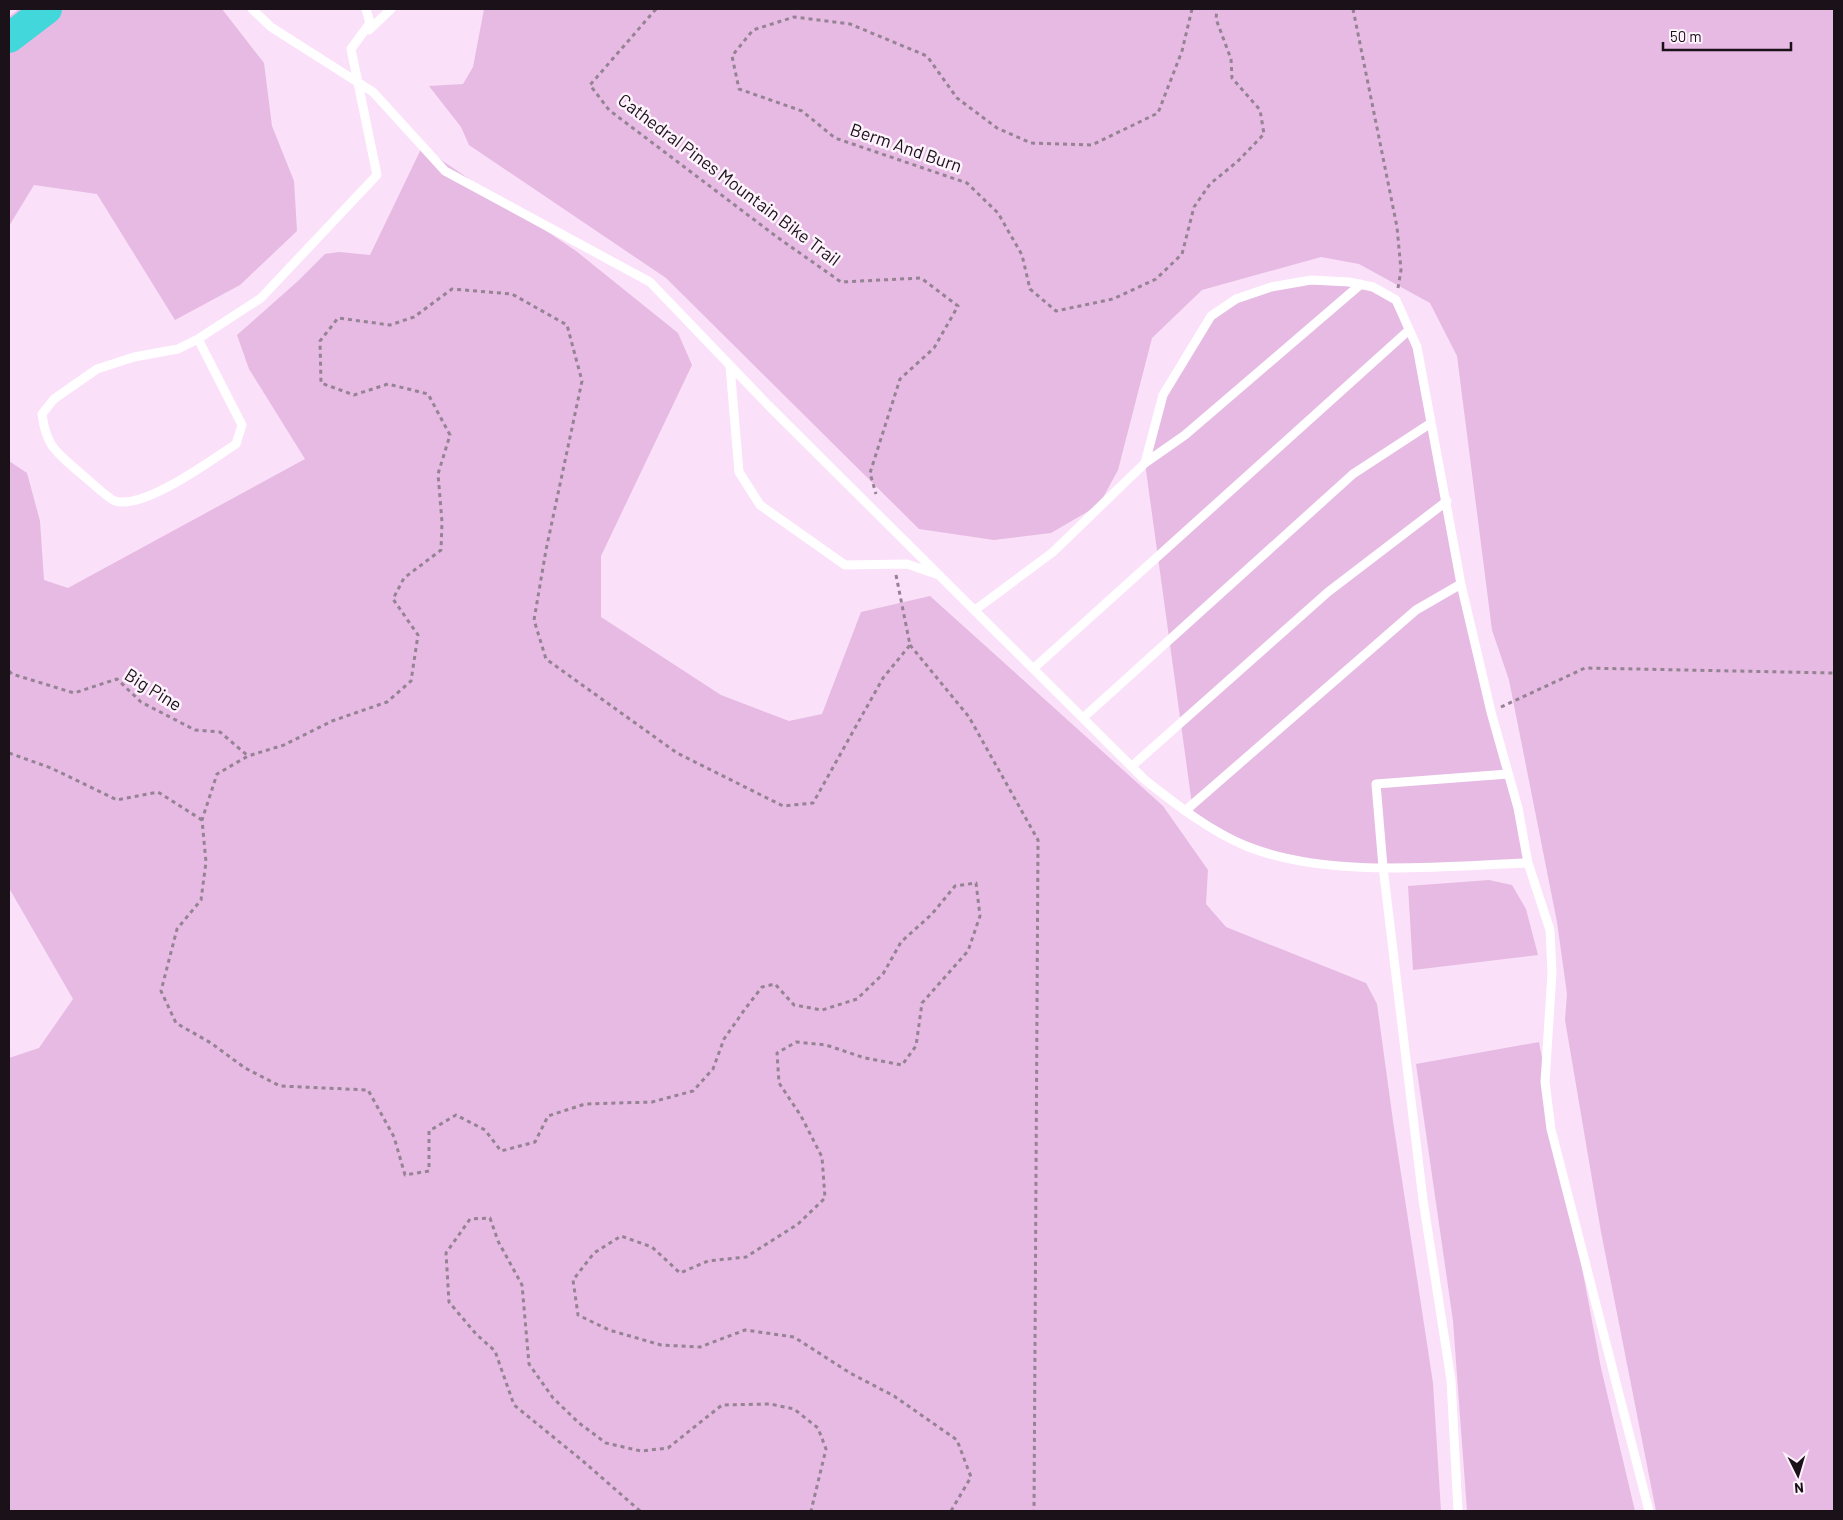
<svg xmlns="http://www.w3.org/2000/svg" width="1843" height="1520" viewBox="0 0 1843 1520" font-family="Barlow,sans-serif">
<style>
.green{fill:#e6bae3}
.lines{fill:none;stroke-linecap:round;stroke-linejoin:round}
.river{stroke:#42d7db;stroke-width:30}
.path{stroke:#958394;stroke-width:3;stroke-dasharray:4 4;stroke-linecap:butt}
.lane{stroke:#fff;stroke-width:9}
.labels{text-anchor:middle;stroke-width:5;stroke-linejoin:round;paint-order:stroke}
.street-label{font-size:18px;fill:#1a1119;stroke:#fef3fd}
</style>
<rect width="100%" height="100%" fill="#fae0f8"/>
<!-- green -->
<path class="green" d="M19 9H222L264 63 272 126 294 181 297 231 240 285 175 320 97 194 34 185 9 226V17Z
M484 9H1834V1511H1656L1601 1232 1565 1020 1567 994 1557 922 1509 680 1492 630 1457 356 1430 303 1359 264 1321 257 1202 290 1152 338 1118 470 1099 505 1051 533 994 540 919 529 666 278 469 145 461 127 429 86 463 84 473 67Z
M422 147 576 251 678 333 692 365 601 556V617L721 695 789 721 822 714 861 612 930 596 1163 806 1208 870 1206 904 1226 927 1366 983 1377 1004 1393 1121 1433 1383 1441 1511H9V1058L39 1048 73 999 9 888V461L27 473 40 521 44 580 68 588 305 459 249 369 237 335 298 281 325 254 339 252 370 255Z
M1311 280 1349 282 1396 300 1417 347 1447 501 1528 863C1436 866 1337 877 1248 846 1230 840 1212 828 1194 819L1145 463 1163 395 1211 316 1236 299Z
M1489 880 1512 885 1526 909 1538 955 1413 970 1408 886Z
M1539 1042 1601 1368 1635 1511H1467L1453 1321 1416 1064Z"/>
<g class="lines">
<!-- river -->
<path class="river" d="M9 38 47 9"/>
<!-- path -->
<path class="path" d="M656 9 590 85 609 110 777 237 841 282 921 278 958 306 934 348 900 379 870 473 876 494
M1192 9 1182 51 1158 113 1092 145 1031 143 997 128 957 98 927 56 850 24 794 17 753 30 732 56 739 89 802 111 835 138 967 183 998 213 1022 255 1030 289 1056 311 1113 299 1156 279 1182 254 1194 207 1210 184 1238 161 1264 134 1260 110 1232 78 1231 59 1216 19 1217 9
M1353 9 1397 227 1401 270 1398 288
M896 575 910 645 883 678 813 803 783 806 677 753 546 659 534 620 546 550 582 381 567 325 512 294 452 289 414 317 390 325 338 318 320 341 321 383 354 395 388 384 428 394 450 435 438 474 442 522 441 550 404 578 393 599 418 635 411 681 387 702 332 721 284 745 248 756 217 774 202 820 206 862 201 900 177 929 161 991 176 1023 211 1043 245 1068 280 1086 368 1090 394 1137 405 1175 429 1171V1131L456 1115 485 1130 501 1151 535 1142 548 1116 585 1104 652 1102 693 1091 713 1069 724 1039 745 1009 762 987 775 984 794 1005 822 1010 857 999 883 974 901 942 932 914 955 886 976 883 980 916 968 951 922 1003 916 1046 902 1065 865 1058 826 1045 796 1042 777 1053 779 1083 801 1116 822 1157 825 1198 798 1224 746 1257 708 1261 680 1273 652 1247 621 1236 594 1253 573 1280 578 1315 609 1330 661 1345 700 1347 745 1330 794 1337 850 1373 894 1396 957 1440 971 1477 951 1511
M910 645 969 717 1038 840 1034 1511
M9 671 12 674 74 693 117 679 141 702 195 730 220 732 248 756
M1501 707 1585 668 1834 673
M9 753 51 768 117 800 158 792 202 820
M640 1511 584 1462 514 1405 495 1351 476 1334 449 1302 446 1253 470 1219 490 1218 498 1241 522 1285 529 1364 553 1398 579 1423 606 1443 641 1451 668 1448 722 1405 770 1404 794 1409 818 1428 826 1449 811 1511"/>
<!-- lane -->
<path class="lane" d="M252 9 271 27 373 92 445 171 650 282 768 405 1145 780C1177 805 1208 830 1246 846 1327 879 1442 866 1528 863
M369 30 391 9
M198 339 242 425 236 444C211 460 144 510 115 501 106 497 88 479 79 472 56 452 46 446 42 414L54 399 97 369 134 357 178 349 198 339 261 298 377 175 351 49 370 23 366 9
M730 366 739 472 760 505 845 565 907 564 936 574
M1145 463 1185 435 1361 284
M975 610 1053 552 1145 463 1163 395 1211 316 1236 299 1271 287 1311 280 1349 282 1373 287 1396 300 1417 347 1461 584 1491 712 1518 808 1528 863 1550 930 1552 973 1545 1082 1551 1129 1649 1511
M1034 668 1409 330
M1084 717 1353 474 1431 423
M1132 766 1328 592 1447 501
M1185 811 1416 610 1461 584
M1458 1511 1451 1380 1423 1200 1383 867 1376 784 1508 774"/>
</g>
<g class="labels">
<!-- street labels -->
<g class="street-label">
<text transform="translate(906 148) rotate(19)" y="6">Berm And Burn</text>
<text transform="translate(729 180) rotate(37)" y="6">Cathedral Pines Mountain Bike Trail</text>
<text transform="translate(153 690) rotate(32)" y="6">Big Pine</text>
</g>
</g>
<!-- border -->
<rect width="1843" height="1520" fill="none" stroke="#1a1119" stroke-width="20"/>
<!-- north arrow -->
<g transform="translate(1798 1475) rotate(175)" stroke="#fef3fd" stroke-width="4" paint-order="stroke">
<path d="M0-4L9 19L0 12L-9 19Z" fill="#1a1119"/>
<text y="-8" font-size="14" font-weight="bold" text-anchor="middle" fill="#1a1119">N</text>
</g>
<!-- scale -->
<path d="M1663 42v8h128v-8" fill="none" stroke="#1a1119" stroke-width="2.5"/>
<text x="1670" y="42" font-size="15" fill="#1a1119" stroke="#fef3fd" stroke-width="4" paint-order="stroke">50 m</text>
</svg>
